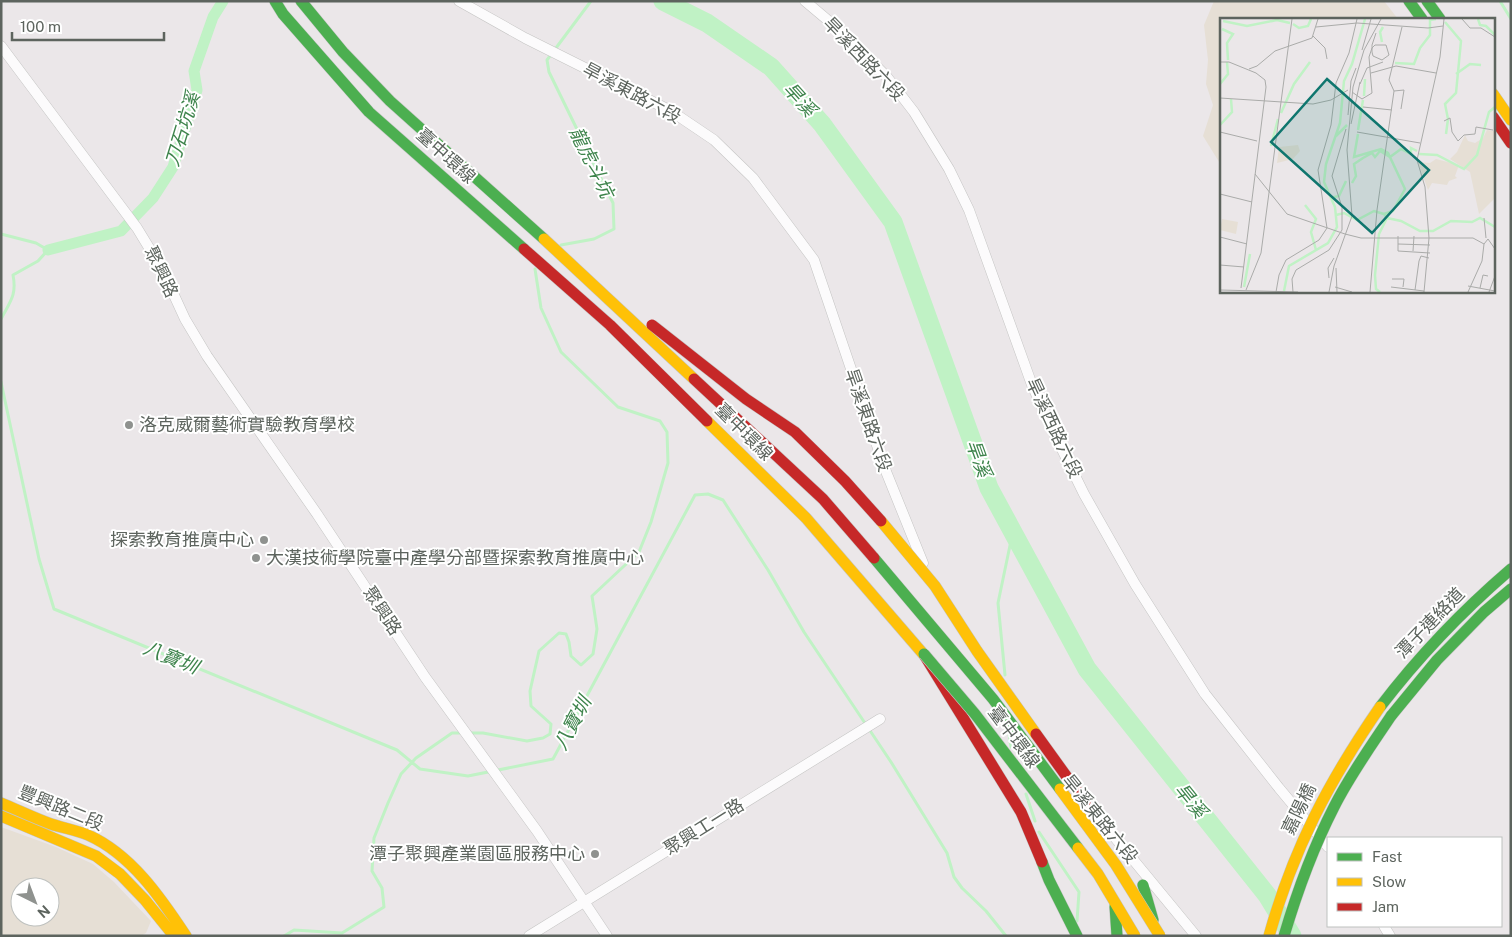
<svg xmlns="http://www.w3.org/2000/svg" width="1512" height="937" viewBox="0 0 1512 937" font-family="'Public Sans','Noto Sans TC',sans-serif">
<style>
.green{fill:#e6dfd5;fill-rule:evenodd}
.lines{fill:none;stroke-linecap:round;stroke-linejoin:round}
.stream{stroke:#c0f2c5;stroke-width:3}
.canal{stroke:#c0f2c5;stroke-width:11}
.river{stroke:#c0f2c5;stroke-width:19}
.street-casing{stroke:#c5c5c4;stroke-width:11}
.fast-casing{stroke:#c4c5c4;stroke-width:12}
.slow-casing{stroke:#c4c5c4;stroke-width:12}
.jam-casing{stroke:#c4c5c4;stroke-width:12}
.street{stroke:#fcfbfc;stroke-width:10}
.fast{stroke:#4caf50;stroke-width:11}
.slow{stroke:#ffc107;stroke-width:11}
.jam{stroke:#c62828;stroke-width:11}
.fast-bridge-casing{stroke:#c4c5c4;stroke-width:12;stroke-linecap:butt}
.slow-bridge-casing{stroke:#c4c5c4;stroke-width:12;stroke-linecap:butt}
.jam-bridge-casing{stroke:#c4c5c4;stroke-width:12;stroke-linecap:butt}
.fast-bridge{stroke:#4caf50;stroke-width:11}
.slow-bridge{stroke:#ffc107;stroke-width:11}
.jam-bridge{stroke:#c62828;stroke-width:11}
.poi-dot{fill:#8f928f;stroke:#fff;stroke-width:2}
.labels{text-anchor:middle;stroke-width:4;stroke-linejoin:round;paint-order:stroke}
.street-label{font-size:18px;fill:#5d645e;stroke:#fff}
.poi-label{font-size:18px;fill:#5d645e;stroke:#fff;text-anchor:start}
.water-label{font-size:19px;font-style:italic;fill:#3e844c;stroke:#fff}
.inset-river{fill:none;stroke:#c0f2c5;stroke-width:2.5}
.inset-road{fill:none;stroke:#aaaba9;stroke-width:1}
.view{fill:#0f766e;fill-opacity:0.15;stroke:#0f766e;stroke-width:2.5}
.inset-edge{fill:none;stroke:#5d645e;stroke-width:2.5}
</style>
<rect width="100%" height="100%" fill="#ebe7e9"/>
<!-- green -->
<path class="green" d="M1214 1H1384L1398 19H1221V165L1203 136 1213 105 1206 84 1208 60 1204 25Z
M1 827 56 847 93 864 114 882 151 921 146 933 141 936H1ZM20 887H50V917H20Z"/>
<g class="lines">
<!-- stream -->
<path class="stream" d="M1500 1 1511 19
M1 234 36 243 48 250 38 261 13 275C17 295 10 302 1 319
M561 245 594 239 614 229 613 203 549 72 547 60 591 1
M1 382 39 559 54 609 397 750 420 769 468 776 553 759 695 495 708 494 723 500 768 570 804 632 891 762 947 853 954 877 962 888 986 911 1006 936
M1005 675 998 603 1013 531
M468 733H483L527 741 543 738 550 734 551 724 531 706 530 691 539 651 559 633 566 634 569 642 571 656 581 665 593 654 597 629 592 596 639 552 651 522 668 463 667 432 660 421 618 407 561 352 541 308 535 269
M1009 734 1011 747
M1026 794 1035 821
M1039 832 1079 892 1077 921
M284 936 294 930 342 933 384 907 382 888 372 871 374 838 388 803 401 774 416 758 452 733H462"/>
<!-- canal -->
<path class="canal" d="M48 250 121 231 153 198 173 167 197 90 194 71 213 17 223 1"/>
<!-- river -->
<path class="river" d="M663 1 707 23 771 67 822 124 893 222 989 488 1087 669 1267 895 1292 936"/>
<!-- street casing -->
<g class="street-casing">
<path id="street" d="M459 1 525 38 671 111 714 140 753 178 814 260 885 469 923 563
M805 1 843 33 887 77 914 112 949 169 969 210 1032 385 1052 429 1084 494 1135 584 1205 694 1279 788 1328 847
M1 46 137 228 162 269 185 319 207 356 317 514 425 677 537 831 607 936
M1084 800 1196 936
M1384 926 1390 936
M529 936 880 719"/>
</g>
<!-- fast casing -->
<g class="fast-casing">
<path id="fast" d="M275 1 283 14 369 112 524 249
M301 1 343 52 390 101 544 239
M1409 1 1422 19
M1427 1 1440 19
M1380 707C1419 656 1462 611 1511 569
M1391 716 1437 660 1484 612 1511 589
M1042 862 1049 880 1077 936
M1143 885 1153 920"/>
</g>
<!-- slow casing -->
<g class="slow-casing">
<path id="slow" d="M1493 94 1511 120
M707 421 806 518 925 656
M1 803C18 810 34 818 51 824 63 828 76 830 88 835 131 854 161 898 186 936
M1 816 96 856 120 874 145 900 174 936"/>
</g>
<!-- jam casing -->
<g class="jam-casing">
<path id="jam" d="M1493 117 1511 143
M524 249 610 325 707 421
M925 656 1021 812 1042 862"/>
</g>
<!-- street -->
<use href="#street" class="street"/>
<!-- fast -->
<use href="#fast" class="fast"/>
<!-- slow -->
<use href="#slow" class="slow"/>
<!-- jam -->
<use href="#jam" class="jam"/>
<!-- fast-bridge casing -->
<g class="fast-bridge-casing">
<path id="fast-bridge" d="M874 558 993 699 1060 789
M924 654 975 714 1078 848
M1115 906 1117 936
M1284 936C1297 892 1313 848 1334 807 1350 775 1371 746 1391 716"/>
</g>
<!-- slow-bridge casing -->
<g class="slow-bridge-casing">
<path id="slow-bridge" d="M544 239 694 379
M881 521 935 586 977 651 1036 734
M1060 789 1116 865 1160 936
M1078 848 1098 874 1135 936
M1269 936C1293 849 1329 781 1380 707"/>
</g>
<!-- jam-bridge casing -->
<g class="jam-bridge-casing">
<path id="jam-bridge" d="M652 325 746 399 795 432 845 481 881 521
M694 379 823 499 874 558
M1036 734 1085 802"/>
</g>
<!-- fast-bridge -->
<use href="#fast-bridge" class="fast-bridge"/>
<!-- slow-bridge -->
<use href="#slow-bridge" class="slow-bridge"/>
<!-- jam-bridge -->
<use href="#jam-bridge" class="jam-bridge"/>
</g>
<!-- markers -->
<g class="poi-dot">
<circle cx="129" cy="425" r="5"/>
<circle cx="264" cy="540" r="5"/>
<circle cx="256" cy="558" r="5"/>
<circle cx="595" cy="854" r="5"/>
</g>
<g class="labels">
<!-- street labels -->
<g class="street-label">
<text transform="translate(864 59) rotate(46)" y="6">旱溪西路六段</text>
<text transform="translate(632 93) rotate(28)" y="6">旱溪東路六段</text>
<text transform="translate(446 156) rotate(42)" y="6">臺中環線</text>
<text transform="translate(161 272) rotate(64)" y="6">聚興路</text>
<text transform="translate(868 420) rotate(71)" y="6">旱溪東路六段</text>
<text transform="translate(1054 428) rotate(65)" y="6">旱溪西路六段</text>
<text transform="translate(744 432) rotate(45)" y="6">臺中環線</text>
<text transform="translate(382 611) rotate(56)" y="6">聚興路</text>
<text transform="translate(1430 623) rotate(-46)" y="6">潭子連絡道</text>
<text transform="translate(1014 737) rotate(53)" y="6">臺中環線</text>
<text transform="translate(61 808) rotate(22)" y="6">豐興路二段</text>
<text transform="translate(1299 809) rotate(-64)" y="6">嘉陽橋</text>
<text transform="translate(1100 819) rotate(51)" y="6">旱溪東路六段</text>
<text transform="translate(704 827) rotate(-32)" y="6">聚興工一路</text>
</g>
<!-- poi labels -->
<g class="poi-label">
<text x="139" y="431">洛克威爾藝術實驗教育學校</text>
<text x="254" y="546" text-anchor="end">探索教育推廣中心</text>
<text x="266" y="564">大漢技術學院臺中產學分部暨探索教育推廣中心</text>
<text x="585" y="860" text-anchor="end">潭子聚興產業園區服務中心</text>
</g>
<!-- water labels -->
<g class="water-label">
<text transform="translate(800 99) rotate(48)" y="7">旱溪</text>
<text transform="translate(182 129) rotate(-73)" y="7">刀石坑溪</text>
<text transform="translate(592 162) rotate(64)" y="7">龍虎斗坑</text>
<text transform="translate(979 458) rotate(70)" y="7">旱溪</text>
<text transform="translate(171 657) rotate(22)" y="7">八寶圳</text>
<text transform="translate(572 723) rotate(-62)" y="7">八寶圳</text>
<text transform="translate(1191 800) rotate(51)" y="7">旱溪</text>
</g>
</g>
<!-- overview -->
<g transform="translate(1220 18)">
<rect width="275" height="275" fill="#ebe7e9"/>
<path d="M267 112 275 113V180L259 196 250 154 230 141 237 134 245 117 248 123 255 125 263 120ZM78 127 80 133 73 141 57 145 59 129ZM216 141 239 147 235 158 237 160 229 163 227 167 212 165 208 172 198 144 210 145ZM2 201 18 204 16 216 0 212Z" fill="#e6dfd5"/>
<path class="inset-river" d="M258 1 260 7 266 8 275 17M3 3 27 8 57 2 70 5M225 4 241 23 236 75 225 86 228 101 226 116M73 6 79 10 88 8 91 1M2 11 13 16 7 25 8 42M162 24 160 14 163 9M175 45 194 46 200 30 210 17V2L216 1M236 56 250 46 261 47M0 66 8 56 7 44M144 78 145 61M61 95 74 66 90 44M0 107 12 94 11 81M138 112 143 82M138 116 134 139 161 131 168 135 185 171 173 193 164 196 167 200 159 216 155 257 156 271 160 274M116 118 127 107M51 128 58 101M199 136 217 137 244 151 257 137 269 94 275 89M132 165 136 158 134 146 143 140 152 135 155 139 160 133 170 139 181 131 191 136V130L197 133M110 180 119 178 126 163M85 187 96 201 91 214 96 232M116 197 124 195 137 202 154 193 164 196M167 200 181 203 200 213H213L231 203 252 204 260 200 275 209M24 269 30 236M64 273 69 248 108 225 117 209 115 189 104 164 106 146 120 105 124 63 132 46 145 1"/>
<path class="inset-road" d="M242 1 250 10H261L275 19M96 9 137 5 208 10 223 8M93 18 105 30 107 41M142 32 151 1M0 44H9L36 55 45 62 46 69 21 270M29 51 37 48 55 33 92 20 98 1M151 55 176 48 216 55M140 66 147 50 163 44M174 73 184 72 181 91M132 74 142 81 152 75 149 39 152 30 155 27H166L169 37 162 42 153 38 152 34V27L156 15M0 80 93 86 111 82 128 72M143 89 172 92M128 97 131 63 136 50M224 103 230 100 232 114 238 123 244 117 255 116 256 109 273 112M131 106 140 64M0 114 37 123M137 114 200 125M35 156 67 196 125 216 141 220H253L264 226 268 221 275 231M0 176 32 184M264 200 266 220M178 218V233L210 235M0 219 27 226M178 226 210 227M193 233 194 218M0 247 24 249M116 250 117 274M109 260 108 250 114 240M172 261H184L183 269M248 268 275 273M115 269 132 274M171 269 204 273M260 270 263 257 268 258M0 272 78 274M26 272 41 235 72 1M195 272 199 243 201 238 209 240M56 274 59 257 66 242 99 222 107 210 98 152 111 107 116 65 129 35 137 1M73 274 72 261 76 252 109 232 122 212V189L112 158 126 111M109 274 114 248 132 198 127 132 133 69 144 32 161 1M150 274 157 192 174 73 169 62 182 9M204 274 209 220 205 169 197 142 220 39 224 1M248 274 262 243 264 226M269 274 275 258"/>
<path class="view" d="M107 61 209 152 152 215 51 124Z"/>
<rect width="275" height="275" class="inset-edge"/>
</g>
<!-- border -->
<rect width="1512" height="937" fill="none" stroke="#5d645e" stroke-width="5"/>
<!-- legend -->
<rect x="1327" y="837" width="175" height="90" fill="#ffffff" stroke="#bec1bf"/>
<rect x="1337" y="853" width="25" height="8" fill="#4caf50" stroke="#bec1bf"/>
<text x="1372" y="862" font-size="15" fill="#5d645e">Fast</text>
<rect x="1337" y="878" width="25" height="8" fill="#ffc107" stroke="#bec1bf"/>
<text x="1372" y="887" font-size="15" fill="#5d645e">Slow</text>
<rect x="1337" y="903" width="25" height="8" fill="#c62828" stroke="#bec1bf"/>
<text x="1372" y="912" font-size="15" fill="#5d645e">Jam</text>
<!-- north arrow -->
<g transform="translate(35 902) rotate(138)"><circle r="24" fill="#ffffff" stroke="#bec1bf"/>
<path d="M0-4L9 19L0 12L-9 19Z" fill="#8f928f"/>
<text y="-8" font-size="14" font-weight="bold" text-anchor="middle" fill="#5d645e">N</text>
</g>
<!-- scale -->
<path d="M12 32v8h152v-8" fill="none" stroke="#5d645e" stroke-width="2.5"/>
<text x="20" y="32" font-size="15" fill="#5d645e" stroke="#ffffff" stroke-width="4" paint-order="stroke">100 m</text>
</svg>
